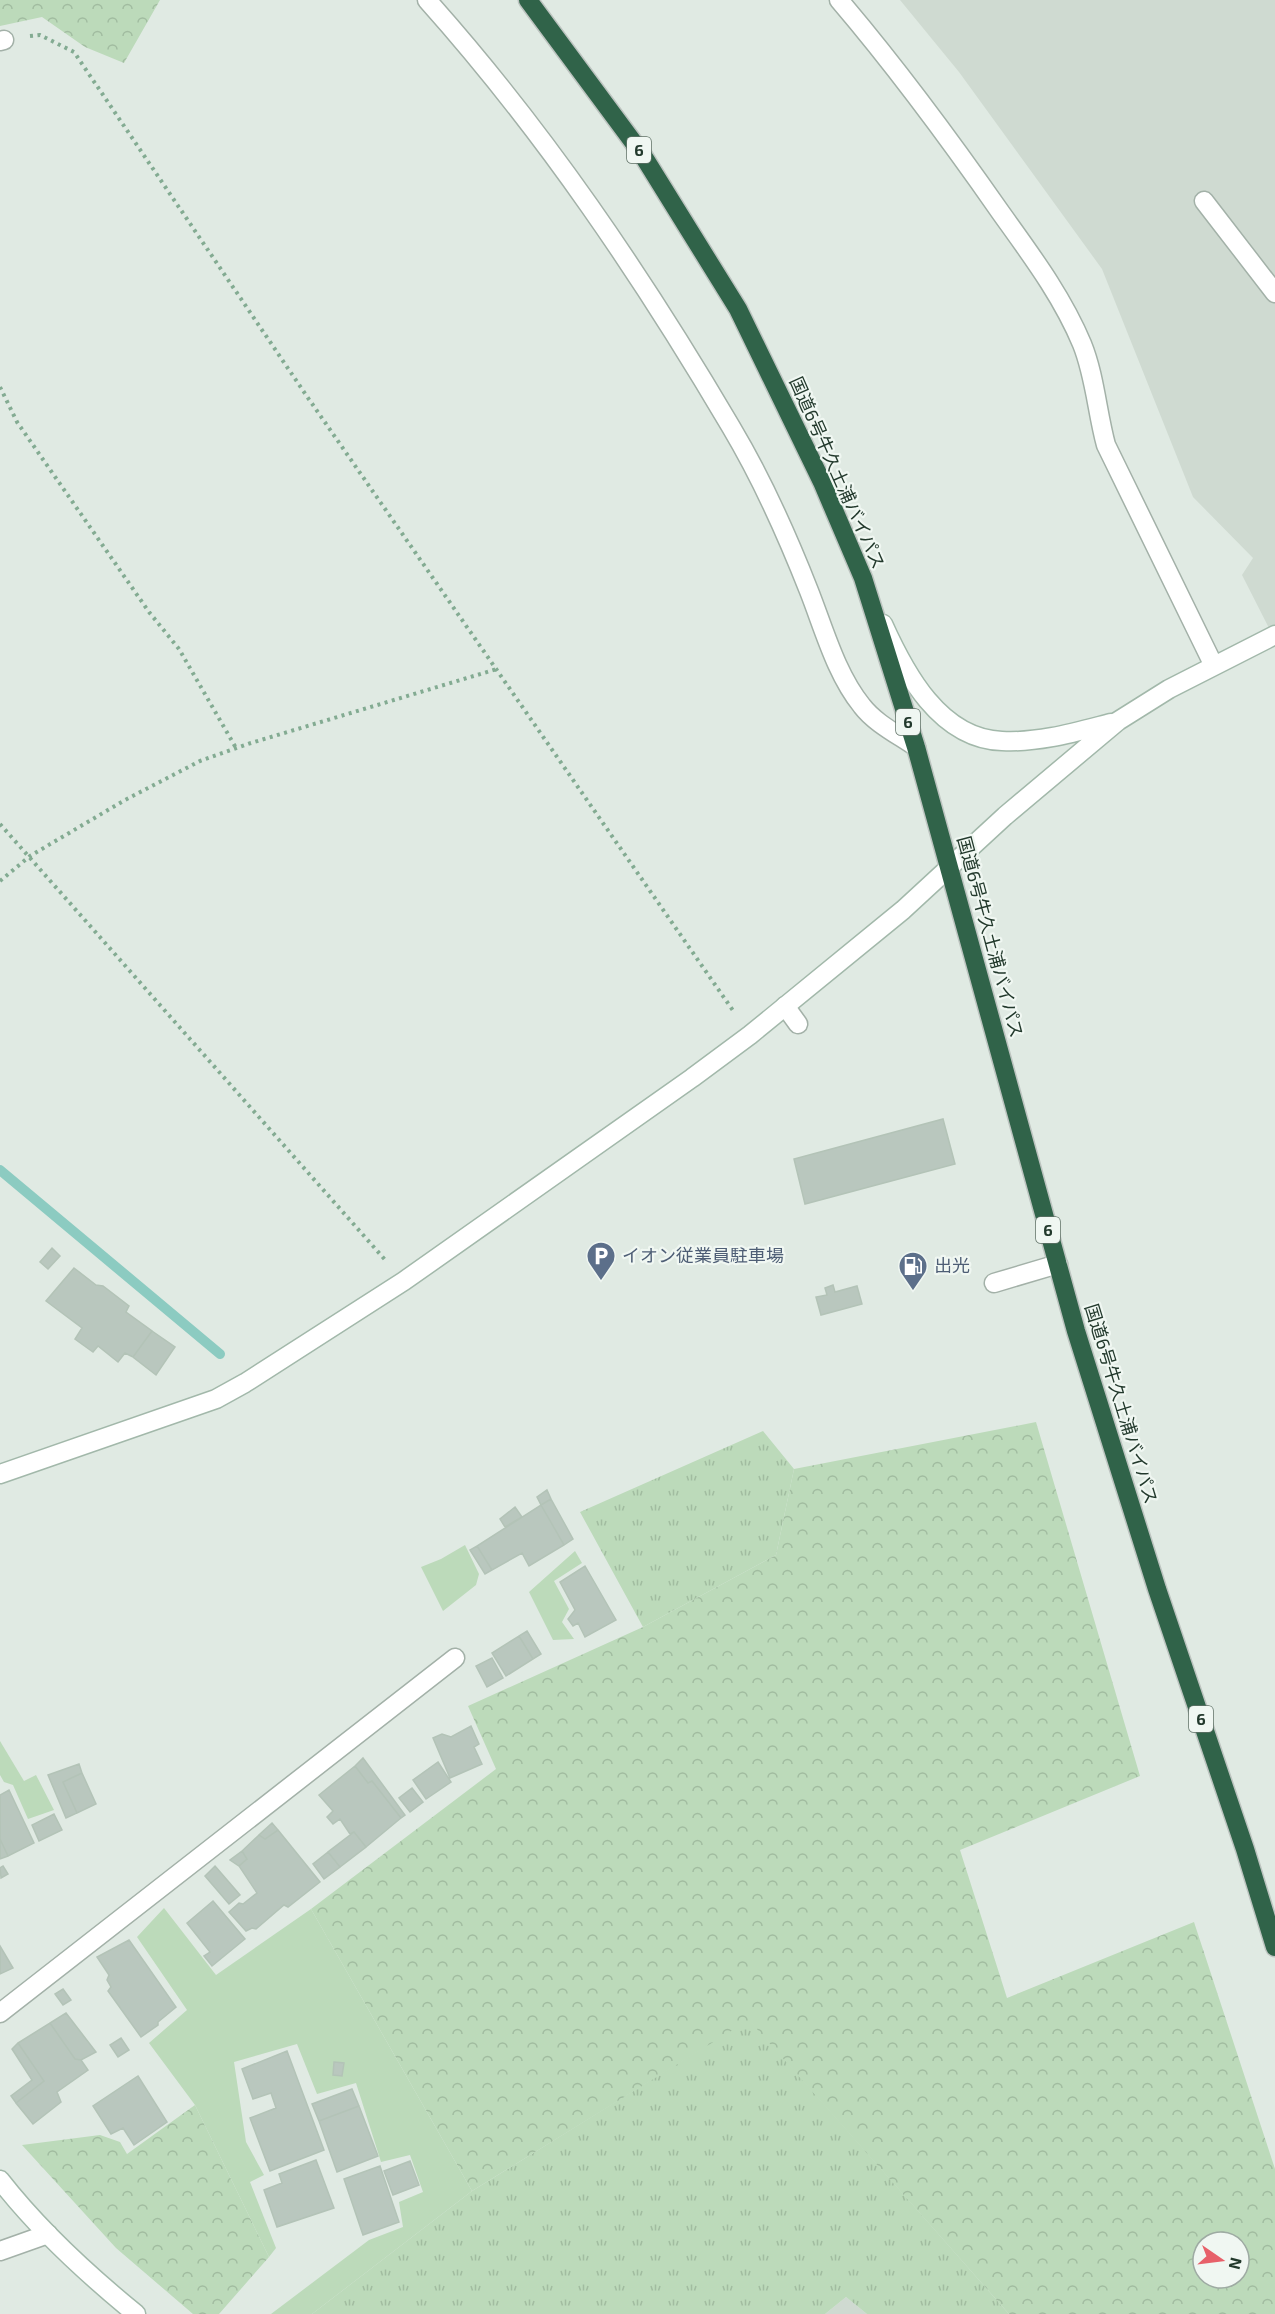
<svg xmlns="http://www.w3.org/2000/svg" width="1275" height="2314" viewBox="0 0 1275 2314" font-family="'Exo 2','Noto Sans JP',sans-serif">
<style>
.built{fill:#cfdad1}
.grass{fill:url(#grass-tufts)}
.forest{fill:url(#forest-crowns);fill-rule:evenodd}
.garden{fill:#bcdaba}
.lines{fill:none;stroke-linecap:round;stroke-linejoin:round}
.stream{stroke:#8ccbc1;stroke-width:10}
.building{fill:#b9c7be;stroke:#b3c3b7;stroke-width:1.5}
.lane-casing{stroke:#a3b1a8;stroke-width:21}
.street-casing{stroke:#a3b1a8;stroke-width:21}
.secondary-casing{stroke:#a2b8aa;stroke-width:21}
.highway-casing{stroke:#bdc4c0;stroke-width:21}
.path{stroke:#83ab92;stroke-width:4;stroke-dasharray:3 4.5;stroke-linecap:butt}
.lane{stroke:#fff;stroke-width:18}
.street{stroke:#fff;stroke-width:18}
.secondary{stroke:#fff;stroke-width:18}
.highway{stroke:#306349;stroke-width:18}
.labels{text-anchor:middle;stroke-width:4.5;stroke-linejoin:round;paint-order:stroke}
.shield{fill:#f0f7f2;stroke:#607267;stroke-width:1.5}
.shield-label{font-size:16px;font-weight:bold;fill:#22392c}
.street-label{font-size:18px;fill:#22392c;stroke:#f0f7f2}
.service-label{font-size:18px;fill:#4e5e75;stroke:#f0f7f2;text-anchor:start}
</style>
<defs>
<pattern id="grass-tufts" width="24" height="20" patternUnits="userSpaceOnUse" patternTransform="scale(1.5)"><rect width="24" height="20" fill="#bcdaba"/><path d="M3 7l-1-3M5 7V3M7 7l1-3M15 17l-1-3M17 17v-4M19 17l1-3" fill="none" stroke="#a1bca0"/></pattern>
<pattern id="forest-crowns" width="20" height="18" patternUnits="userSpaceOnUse" patternTransform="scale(1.5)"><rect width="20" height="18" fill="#bcdaba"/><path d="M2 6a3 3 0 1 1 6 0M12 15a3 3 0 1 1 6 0" fill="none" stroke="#a1bca0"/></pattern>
</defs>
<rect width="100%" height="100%" fill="#e0eae3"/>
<!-- built -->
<path class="built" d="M900 0H1275V640L1242 575 1253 558 1193 497 1102 269 959 72Z
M846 2297 867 2314H825Z"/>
<!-- grass -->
<path class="grass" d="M763 1431 794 1469 776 1555 643 1627 580 1512Z
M749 2019 1009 2314H867L846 2297 825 2314H312L472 2191Z"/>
<!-- forest -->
<path class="forest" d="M0 0H160L124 63 85 47 42 17 0 26Z
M1036 1422 1140 1776 960 1850 1007 1998 1194 1922 1275 2169V2314H1009L749 2020 472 2191 311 1909 496 1769 468 1706 643 1627 776 1555 794 1469ZM1203 2242H1239V2278H1203Z
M195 2105 269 2257 219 2314H193L116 2248 22 2145 100 2135 120 2142 127 2154Z"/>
<!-- garden -->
<path class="garden" d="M465 1545 479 1574 476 1585 443 1611 421 1567 441 1559Z
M575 1551 582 1563 554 1581 569 1609 562 1622 574 1639 553 1640 529 1592Z
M0 1741 24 1781 36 1775 54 1810 28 1819 13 1785 4 1782 0 1775Z
M164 1908 216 1975 311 1909 472 2191 312 2314H271L369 2240 403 2227 399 2202 423 2192 410 2155 381 2162 356 2083 317 2094 297 2044 234 2062 246 2142 264 2175 250 2182 276 2248 269 2257 195 2105 149 2043 187 2010 137 1937Z"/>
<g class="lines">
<!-- stream -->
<path class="stream" d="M0 1170 220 1354"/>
</g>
<!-- building -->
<path class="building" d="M943 1119 955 1164 805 1204 794 1159Z
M52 1248 60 1256 48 1269 40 1262Z
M74 1268 96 1285 103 1286 129 1306 126 1312 152 1331 133 1357 125 1353 118 1362 98 1346 93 1352 75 1339 82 1328 46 1301Z
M833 1285 835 1292 857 1286 862 1304 821 1315 816 1297 827 1295 825 1288Z
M152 1331 175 1347 156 1375 133 1357Z
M547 1490 551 1499 541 1505 537 1497Z
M551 1499 573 1539 564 1545 541 1505Z
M541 1505 564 1545 529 1566 522 1553 492 1570 477 1546Z
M515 1507 522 1517 505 1527 500 1519Z
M477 1546 492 1570 485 1574 470 1550Z
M585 1566 616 1620 585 1637 578 1623 573 1626 568 1619 575 1610 560 1582Z
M527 1631 541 1654 533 1659 519 1636Z
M519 1636 533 1659 506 1676 492 1653Z
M492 1658 503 1678 487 1687 476 1666Z
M471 1726 479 1744 474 1747 482 1764 450 1778 433 1738 442 1734 451 1737Z
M363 1758 405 1815 401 1818 372 1781 368 1783 355 1766Z
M438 1762 451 1782 426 1799 413 1780Z
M79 1764 82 1773 63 1782 77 1813 66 1818 48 1775Z
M355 1766 368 1783 372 1781 401 1818 366 1847 354 1832 350 1834 340 1819 333 1824 327 1817 333 1811 319 1795Z
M82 1773 96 1804 77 1813 63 1782Z
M412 1788 423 1802 410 1812 399 1798Z
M9 1790 34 1843 8 1856 0 1839V1795Z
M54 1814 62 1830 39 1841 32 1825Z
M272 1823 278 1830 265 1839 259 1835Z
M278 1830 320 1882 288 1907 284 1905 256 1929 252 1928 246 1931 229 1912 239 1903 243 1904 257 1893 239 1866 247 1859 242 1851 259 1835 265 1839Z
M354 1832 366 1847 340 1867 328 1852Z
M0 1839 8 1856 0 1859Z
M242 1851 247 1859 239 1866 230 1860Z
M328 1852 340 1867 324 1879 313 1864Z
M3 1866 8 1874 1 1878 0 1868Z
M215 1866 240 1895 229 1904 205 1876Z
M213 1901 245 1939 212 1966 204 1956 210 1952 187 1923Z
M129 1940 176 2007 158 2022V2025L141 2037 108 1991 111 1987 107 1980 109 1975 97 1957Z
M0 1946 13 1968 0 1974Z
M63 1989 71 2000 63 2005 55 1994Z
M66 2013 96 2052 81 2060 75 2059 50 2023Z
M50 2023 75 2059 81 2060 88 2070 57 2092 61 2102 33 2124 16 2103 44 2081 18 2043Z
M121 2038 129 2050 118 2057 110 2045Z
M18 2043 44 2081 16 2103 11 2096 32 2080 12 2049Z
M287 2051 324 2150 270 2171 250 2118 276 2108 271 2093 253 2099 242 2069Z
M334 2062 344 2063 342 2076 333 2075Z
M138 2076 167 2122 134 2145 123 2128 111 2134 93 2106Z
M352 2089 359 2106 319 2121 312 2104Z
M359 2106 378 2156 337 2172 319 2121Z
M316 2160 334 2208 277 2227 264 2190 282 2183 279 2174Z
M410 2161 419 2185 393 2195 384 2171Z
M380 2166 399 2222 363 2235 344 2179Z"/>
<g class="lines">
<!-- lane casing -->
<g class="lane-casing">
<path id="lane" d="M1204 201 1275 293
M785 1006 798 1024
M994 1283 1058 1264"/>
</g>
<!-- street casing -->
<g class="street-casing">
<path id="street" d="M427 0C544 131 642 276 731 427 762 479 787 535 809 591 824 629 836 674 862 706 875 723 897 734 916 747
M839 0C897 68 950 140 1001 213 1031 255 1062 296 1082 344 1095 376 1097 412 1106 445L1213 664
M0 41 4 40
M0 2013 455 1658
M0 2251 48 2234"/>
</g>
<!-- secondary casing -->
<g class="secondary-casing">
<path id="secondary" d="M883 624C905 673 940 739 1002 741 1039 743 1076 732 1111 723
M0 1474 216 1399 245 1383 404 1281 692 1078 750 1035 903 910 1005 816 1118 721 1169 689 1275 635
M0 2180C39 2230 87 2274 136 2314"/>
</g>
<!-- highway casing -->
<g class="highway-casing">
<path id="highway" d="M528 0 642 154 738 309 822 482 863 578 916 747 1076 1331 1157 1589 1245 1849 1275 1947"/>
</g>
<!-- path -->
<path class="path" d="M30 36 40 35 74 52 306 395 734 1012
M0 387 17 422 149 612 179 649 236 748
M0 824 387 1262
M0 881 30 856 125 800 200 761 251 743 497 669"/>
<!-- lane -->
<use href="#lane" class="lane"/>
<!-- street -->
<use href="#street" class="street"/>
<!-- secondary -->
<use href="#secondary" class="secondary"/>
<!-- highway -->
<use href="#highway" class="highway"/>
</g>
<!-- icons -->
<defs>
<g id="parking-pin" transform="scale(1.5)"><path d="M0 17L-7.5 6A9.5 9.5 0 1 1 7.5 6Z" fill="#5c6f8a" stroke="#f0f7f2"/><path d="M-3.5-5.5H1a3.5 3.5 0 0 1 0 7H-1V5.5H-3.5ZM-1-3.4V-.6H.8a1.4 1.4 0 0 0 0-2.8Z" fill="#fff"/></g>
<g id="fuel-pin" transform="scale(1.5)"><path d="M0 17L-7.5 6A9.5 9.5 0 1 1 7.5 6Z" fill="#5c6f8a" stroke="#f0f7f2"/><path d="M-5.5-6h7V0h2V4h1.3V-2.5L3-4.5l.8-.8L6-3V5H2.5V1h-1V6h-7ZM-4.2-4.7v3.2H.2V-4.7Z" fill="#fff"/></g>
</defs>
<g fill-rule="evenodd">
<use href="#parking-pin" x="601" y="1256"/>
<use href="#fuel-pin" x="913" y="1266"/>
</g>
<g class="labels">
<!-- shield labels -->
<g class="shield">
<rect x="627" y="137" width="24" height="26" rx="4.5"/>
<rect x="896" y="709" width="24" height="26" rx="4.5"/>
<rect x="1036" y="1217" width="24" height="26" rx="4.5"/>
<rect x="1189" y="1706" width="24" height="26" rx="4.5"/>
</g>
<g class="shield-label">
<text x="639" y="156">6</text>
<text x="908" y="728">6</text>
<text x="1048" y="1236">6</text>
<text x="1201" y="1725">6</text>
</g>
<!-- street labels -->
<g class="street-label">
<text transform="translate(837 473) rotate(66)" y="6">国道6号牛久土浦バイパス</text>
<text transform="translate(990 937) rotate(75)" y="6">国道6号牛久土浦バイパス</text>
<text transform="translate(1121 1404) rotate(73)" y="6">国道6号牛久土浦バイパス</text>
</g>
<!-- service labels -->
<g class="service-label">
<text x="622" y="1262">イオン従業員駐車場</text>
<text x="934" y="1272">出光</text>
</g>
</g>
<!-- north arrow -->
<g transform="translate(1221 2260) rotate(104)"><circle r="28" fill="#f0f7f2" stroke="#9eaba3" stroke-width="1.5"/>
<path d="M0-4.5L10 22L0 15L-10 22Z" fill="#e7616a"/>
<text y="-9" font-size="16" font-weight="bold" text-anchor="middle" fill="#22392c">N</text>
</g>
</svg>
